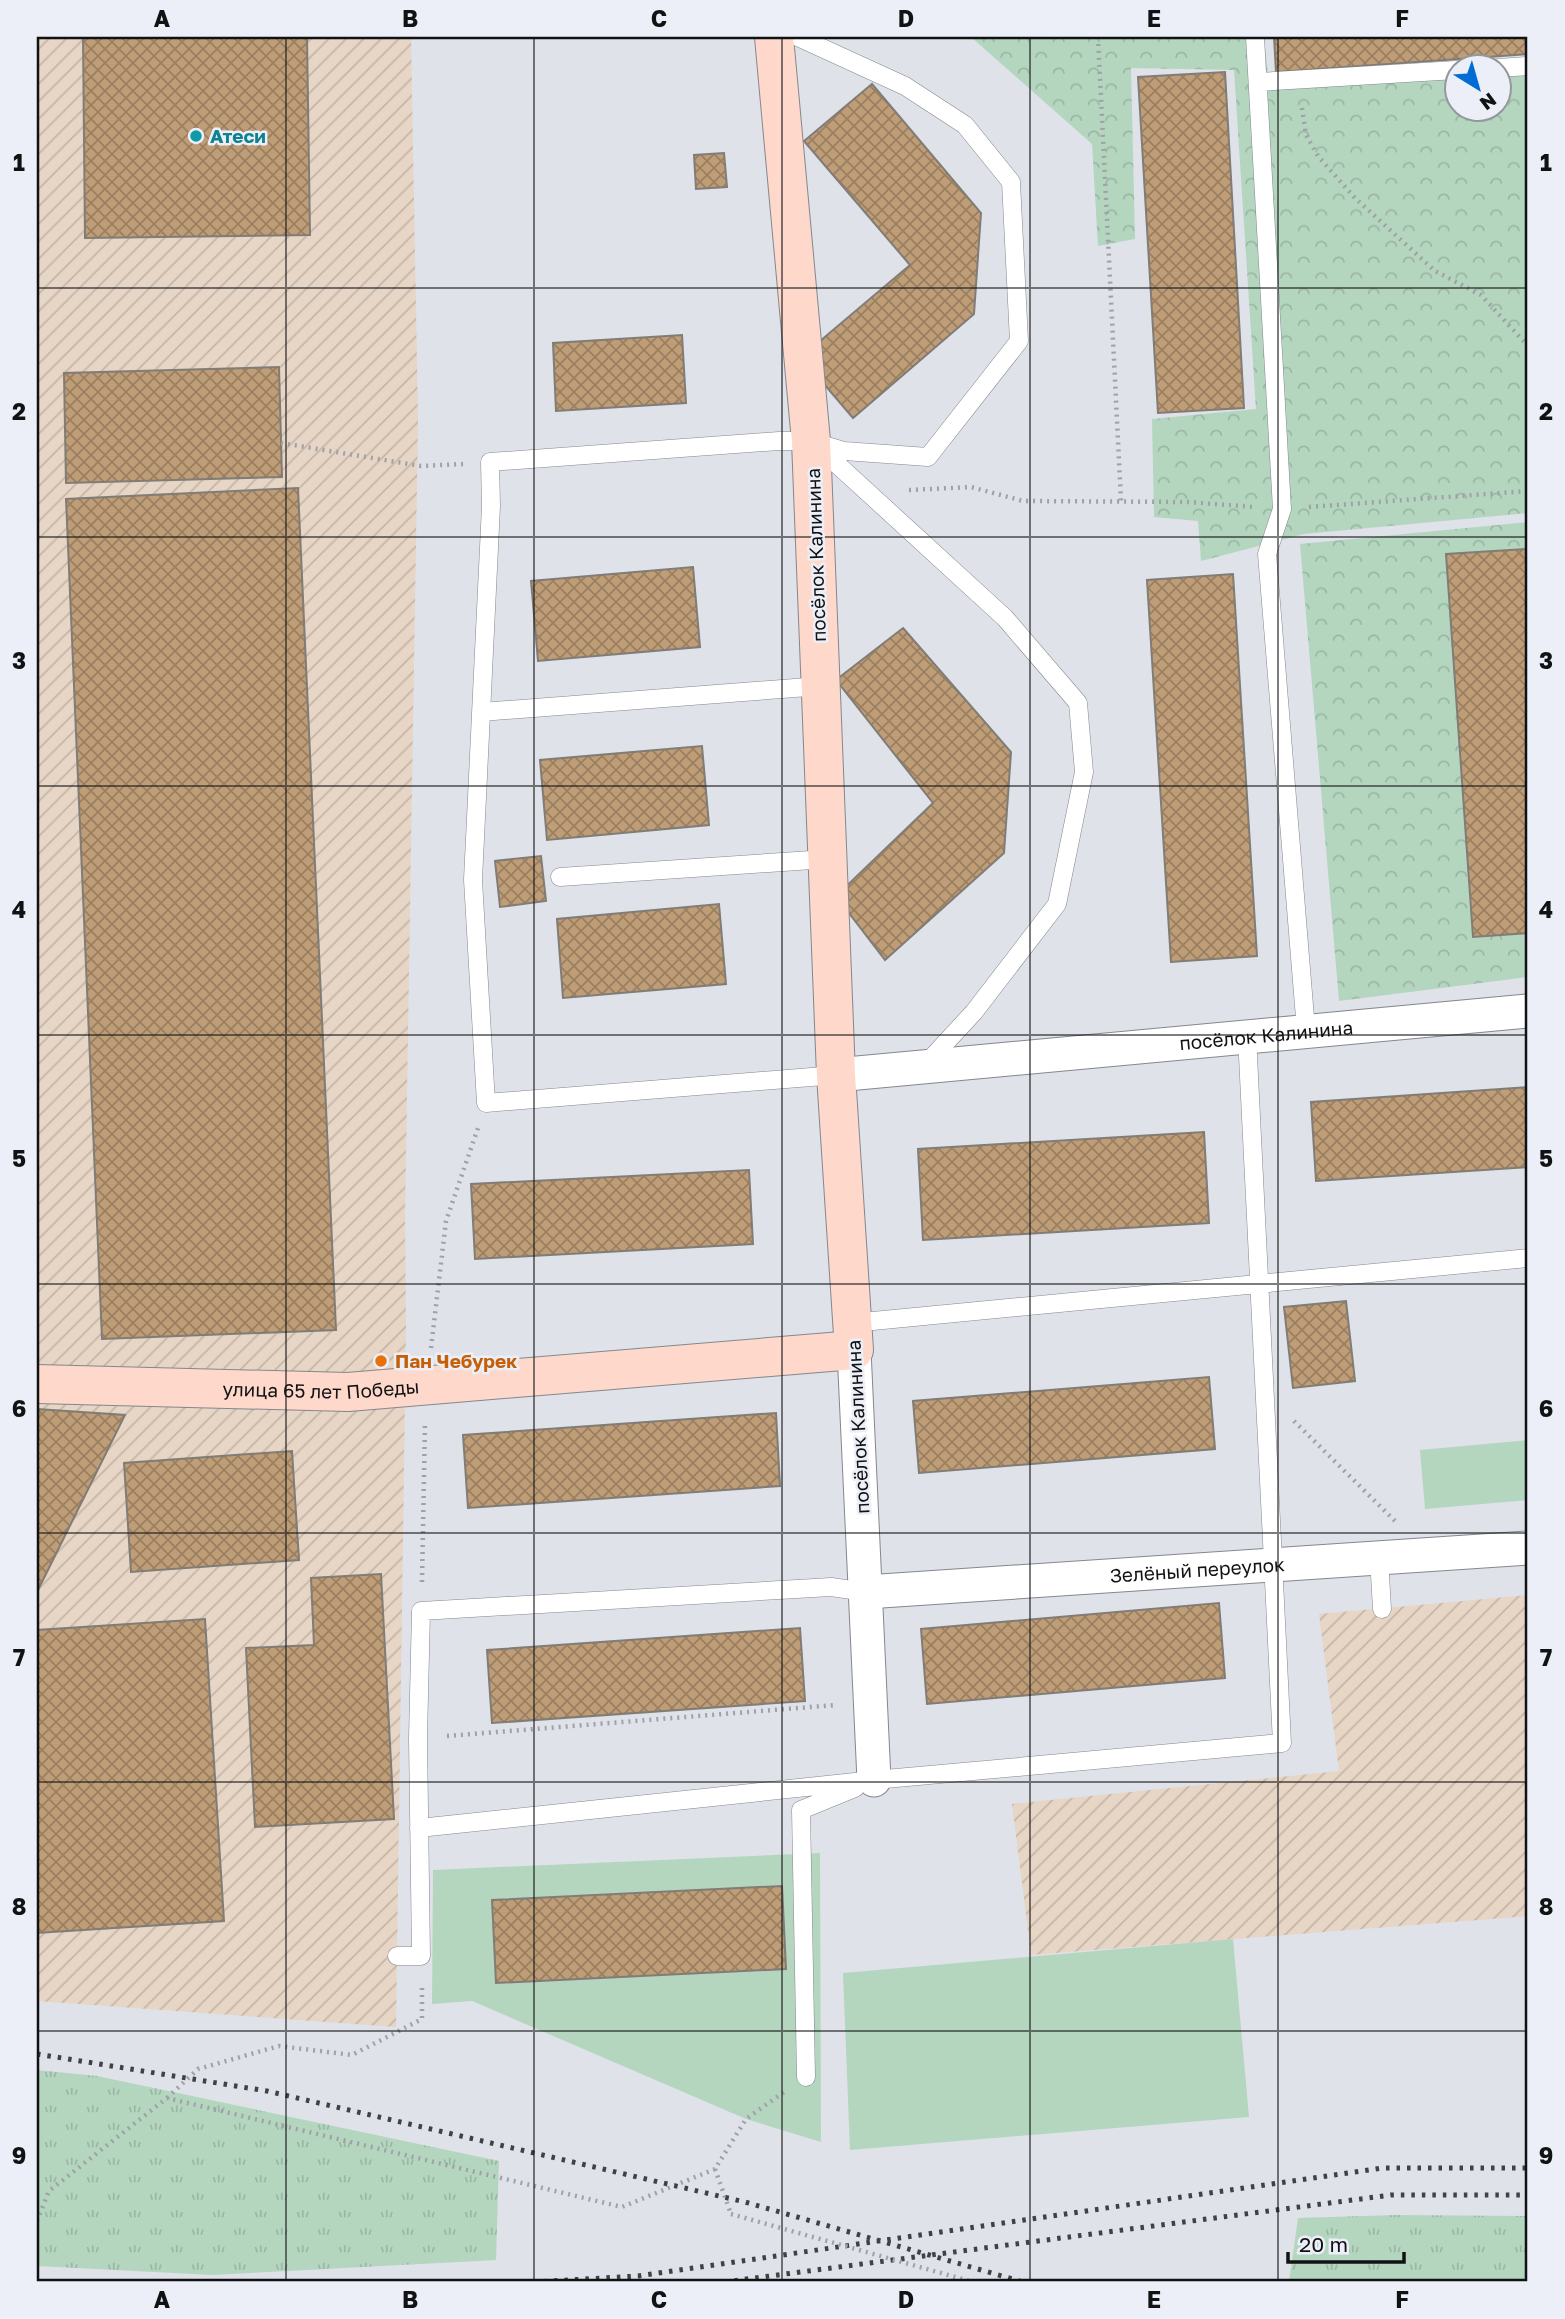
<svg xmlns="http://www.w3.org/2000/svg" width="1565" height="2319" viewBox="0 0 1565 2319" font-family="'Golos Text',sans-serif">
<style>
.industrial{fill:url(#industrial-furrows)}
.grass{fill:url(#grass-tufts)}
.forest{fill:url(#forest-crowns);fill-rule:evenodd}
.pitch{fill:#b4d6bf}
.building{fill:url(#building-cross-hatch);stroke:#817c76;stroke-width:2}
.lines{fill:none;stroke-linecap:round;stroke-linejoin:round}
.lane-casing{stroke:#84878d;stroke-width:19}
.street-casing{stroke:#84878d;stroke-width:35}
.secondary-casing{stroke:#84878d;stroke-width:40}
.path{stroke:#9fa1a7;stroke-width:4.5;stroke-dasharray:2 5;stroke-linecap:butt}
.lane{stroke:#fff;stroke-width:18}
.street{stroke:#fff;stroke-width:33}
.secondary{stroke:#fed8ca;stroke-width:38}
.rail{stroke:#404144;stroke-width:5;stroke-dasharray:3.5 7;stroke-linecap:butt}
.path-bridge{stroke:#9fa1a7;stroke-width:4.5;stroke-dasharray:2 5;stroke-linecap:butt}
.grid{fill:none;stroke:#111214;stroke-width:2;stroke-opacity:0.55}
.culture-dot{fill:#0f9aa8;stroke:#eceff7;stroke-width:2.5}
.food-dot{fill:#e8710a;stroke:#eceff7;stroke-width:2.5}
.labels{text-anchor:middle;stroke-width:5;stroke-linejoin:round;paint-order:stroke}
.culture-label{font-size:19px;font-weight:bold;fill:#0d838f;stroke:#eceff7;text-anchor:start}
.street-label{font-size:19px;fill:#111214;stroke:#eceff7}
.food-label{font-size:19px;font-weight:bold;fill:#c56008;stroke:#eceff7;text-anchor:start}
.neatline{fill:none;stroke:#111214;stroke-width:2.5}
.grid-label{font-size:23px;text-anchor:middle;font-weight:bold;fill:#111214}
</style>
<defs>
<pattern id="industrial-furrows" width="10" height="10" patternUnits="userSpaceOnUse" patternTransform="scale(1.75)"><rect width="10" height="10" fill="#e7d5c5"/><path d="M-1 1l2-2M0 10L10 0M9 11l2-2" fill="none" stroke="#c5b6a8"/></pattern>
<pattern id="grass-tufts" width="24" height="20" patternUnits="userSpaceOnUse" patternTransform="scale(1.75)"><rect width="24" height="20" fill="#b4d6bf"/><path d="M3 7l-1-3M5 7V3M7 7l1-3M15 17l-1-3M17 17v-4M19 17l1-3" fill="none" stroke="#9ab7a3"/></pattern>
<pattern id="forest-crowns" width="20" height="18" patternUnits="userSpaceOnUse" patternTransform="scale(1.75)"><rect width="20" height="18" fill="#b4d6bf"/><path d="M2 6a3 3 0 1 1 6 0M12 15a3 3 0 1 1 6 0" fill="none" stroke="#9ab7a3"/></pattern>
<pattern id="building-cross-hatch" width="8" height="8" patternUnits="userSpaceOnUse" patternTransform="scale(1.75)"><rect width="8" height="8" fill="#bf9d77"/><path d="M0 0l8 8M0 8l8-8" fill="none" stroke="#9a7f60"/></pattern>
</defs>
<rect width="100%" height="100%" fill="#dfe2e9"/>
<!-- industrial -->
<path class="industrial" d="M37 37H411L418 421 405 1215 406 1328 396 2027 37 2001Z
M1528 1595V1916L1031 1955 1012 1804 1339 1771 1319 1614Z"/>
<!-- grass -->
<path class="grass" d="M37 2070 97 2076 499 2161 496 2260 212 2275 37 2266Z
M1396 2215 1528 2216V2282H1289L1298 2218Z"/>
<!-- forest -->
<path class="forest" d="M971 37H1264L1268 75 1528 57V513L1304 534 1201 561 1198 521 1154 517 1152 419 1256 409 1234 70 1131 68 1135 239 1098 246 1092 144ZM1456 66H1498V108H1456Z
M1528 522V549L1447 554 1474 937 1528 933V977L1339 1001 1300 544Z"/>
<!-- pitch -->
<path class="pitch" d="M1528 1440V1500L1425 1509 1420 1450Z
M820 1853 821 2142 746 2119 472 2001 432 2004 433 1870Z
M1233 1939 1249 2117 850 2150 843 1973Z"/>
<!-- building -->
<path class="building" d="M83 37H307L310 235 85 238Z
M1274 37H1528V54L1276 72Z
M1225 72 1244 408 1158 413 1138 77Z
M872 84 981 213 974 314 853 418 801 357 910 265 804 141Z
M724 153 727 187 696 189 694 155Z
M682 335 686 403 556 411 553 343Z
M279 367 282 477 66 483 64 373Z
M298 488 336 1330 102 1339 66 499Z
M1528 549V933L1473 937 1446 554Z
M693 567 700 647 538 661 531 581Z
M1233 574 1257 956 1171 962 1147 580Z
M903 628 1011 752 1004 853 885 960 836 896 933 803 836 680Z
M702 746 709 825 547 840 540 760Z
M541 856 546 901 500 907 495 861Z
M719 904 726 984 563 998 557 919Z
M1528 1087V1167L1316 1181 1311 1102Z
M1204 1132 1209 1223 923 1240 918 1149Z
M749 1170 753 1244 475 1259 471 1184Z
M1346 1301 1355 1381 1293 1388 1284 1307Z
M1209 1377 1215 1449 919 1473 913 1401Z
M37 1409 125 1415 37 1592Z
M776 1413 780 1486 468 1508 463 1435Z
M292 1451 299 1560 131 1572 124 1463Z
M381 1574 394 1819 255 1827 246 1648 314 1645 311 1578Z
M1219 1603 1225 1678 927 1704 921 1629Z
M205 1619 224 1921 37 1933V1630Z
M800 1628 805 1701 492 1723 487 1650Z
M782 1886 786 1969 496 1983 492 1900Z"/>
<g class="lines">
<!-- lane casing -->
<g class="lane-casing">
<path id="lane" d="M798 37 905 86 965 125 1011 182 1019 341 928 457 844 451 811 441H779L490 462 491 506 473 880 486 1103 836 1075
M1255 37 1282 509 1267 554 1306 1030
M1498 68 1528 66
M1258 82 1456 70
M816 445 1005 618 1078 703 1084 772 1057 904 974 1012 925 1065
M481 712 821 686
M560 877 827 859
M852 1323 1528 1258
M1379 1558 1382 1609
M419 1828 874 1780 1282 1743 1247 1036
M397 1956H421L418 1738 421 1611 831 1587 866 1592
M806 2077 801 1810 855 1788"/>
</g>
<!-- street casing -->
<g class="street-casing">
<g id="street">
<path id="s1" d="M836 1075 1528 1011"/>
<path d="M854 1350 874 1780"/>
<path id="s2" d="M866 1592 1528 1548"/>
</g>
</g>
<!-- secondary casing -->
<g class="secondary-casing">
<g id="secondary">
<path id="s3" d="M37 1384 348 1392 854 1350 836 1075 811 441 774 37"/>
</g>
</g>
<!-- path -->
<path class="path" d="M1098 37 1121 501
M1302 108 1306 135 1318 156 1355 198 1435 271 1481 295 1528 346
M281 443 421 466 464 464
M909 490 971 487 1023 501 1188 502 1255 507
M1309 507 1528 491
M431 1348 446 1221 478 1128
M1294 1421 1395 1521
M422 1582 425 1423
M447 1736 836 1705
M167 2098 198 2069 279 2046 352 2055 422 2019V1985
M715 2169 731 2214
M37 2221 49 2191 167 2098 622 2207 715 2169 746 2119 784 2092"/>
<!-- lane -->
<use href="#lane" class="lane"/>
<!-- street -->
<use href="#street" class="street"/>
<!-- secondary -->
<use href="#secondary" class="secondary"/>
<!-- rail -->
<path class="rail" d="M37 2054 267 2091 745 2202 1023 2282
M533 2282 638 2276 1382 2168H1528
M724 2282 1391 2195H1528"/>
<!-- path-bridge -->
<path class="path-bridge" d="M731 2214 973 2282"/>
</g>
<!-- grid -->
<path class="grid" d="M286 37V2282M534 37V2282M782 37V2282M1030 37V2282M1278 37V2282M37 288H1528M37 537H1528M37 786H1528M37 1035H1528M37 1284H1528M37 1533H1528M37 1782H1528M37 2031H1528"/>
<!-- markers -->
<circle class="culture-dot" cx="196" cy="136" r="7"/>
<circle class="food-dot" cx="381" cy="1361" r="7"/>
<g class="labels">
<!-- culture labels -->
<g class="culture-label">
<text x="210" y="143">Атеси</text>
</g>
<!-- street labels -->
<g class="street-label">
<text transform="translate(816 555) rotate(-92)" y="7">посёлок Калинина</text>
<text dy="7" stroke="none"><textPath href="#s1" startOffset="432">посёлок Калинина</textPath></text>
<text dy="7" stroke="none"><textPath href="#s3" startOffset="284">улица 65 лет Победы</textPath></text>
<text transform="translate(858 1427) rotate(-93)" y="7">посёлок Калинина</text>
<text dy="7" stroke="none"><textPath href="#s2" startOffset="332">Зелёный переулок</textPath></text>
</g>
<!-- food labels -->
<g class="food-label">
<text x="395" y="1368">Пан Чебурек</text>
</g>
</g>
<!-- border -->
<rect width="1565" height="2319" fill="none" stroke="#eceff7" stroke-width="77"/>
<!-- north arrow -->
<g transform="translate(1478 88) rotate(143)"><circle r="33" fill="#eceff7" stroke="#94979c" stroke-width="2"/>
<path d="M0-5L12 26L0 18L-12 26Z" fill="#006cd4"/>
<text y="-10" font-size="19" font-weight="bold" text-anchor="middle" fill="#111214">N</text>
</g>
<!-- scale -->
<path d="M1288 2252v10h116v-10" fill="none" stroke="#111214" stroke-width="3.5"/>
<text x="1299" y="2252" font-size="21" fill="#111214" stroke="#eceff7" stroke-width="5" paint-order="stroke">20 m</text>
<rect x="38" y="38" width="1488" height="2242" class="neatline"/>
<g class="grid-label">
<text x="162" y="27">A</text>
<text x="410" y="27">B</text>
<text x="659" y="27">C</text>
<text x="906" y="27">D</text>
<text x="1154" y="27">E</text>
<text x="1402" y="27">F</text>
<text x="19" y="171">1</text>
<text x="1546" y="171">1</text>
<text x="19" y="420">2</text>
<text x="1546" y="420">2</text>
<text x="19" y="669">3</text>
<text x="1546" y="669">3</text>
<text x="19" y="918">4</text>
<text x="1546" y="918">4</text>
<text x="19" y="1167">5</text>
<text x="1546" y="1167">5</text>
<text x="19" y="1417">6</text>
<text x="1546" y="1417">6</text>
<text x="19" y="1666">7</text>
<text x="1546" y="1666">7</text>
<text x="19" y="1915">8</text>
<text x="1546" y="1915">8</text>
<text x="19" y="2164">9</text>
<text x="1546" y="2164">9</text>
<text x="162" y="2308">A</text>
<text x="410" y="2308">B</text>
<text x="659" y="2308">C</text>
<text x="906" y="2308">D</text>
<text x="1154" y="2308">E</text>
<text x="1402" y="2308">F</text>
</g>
</svg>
